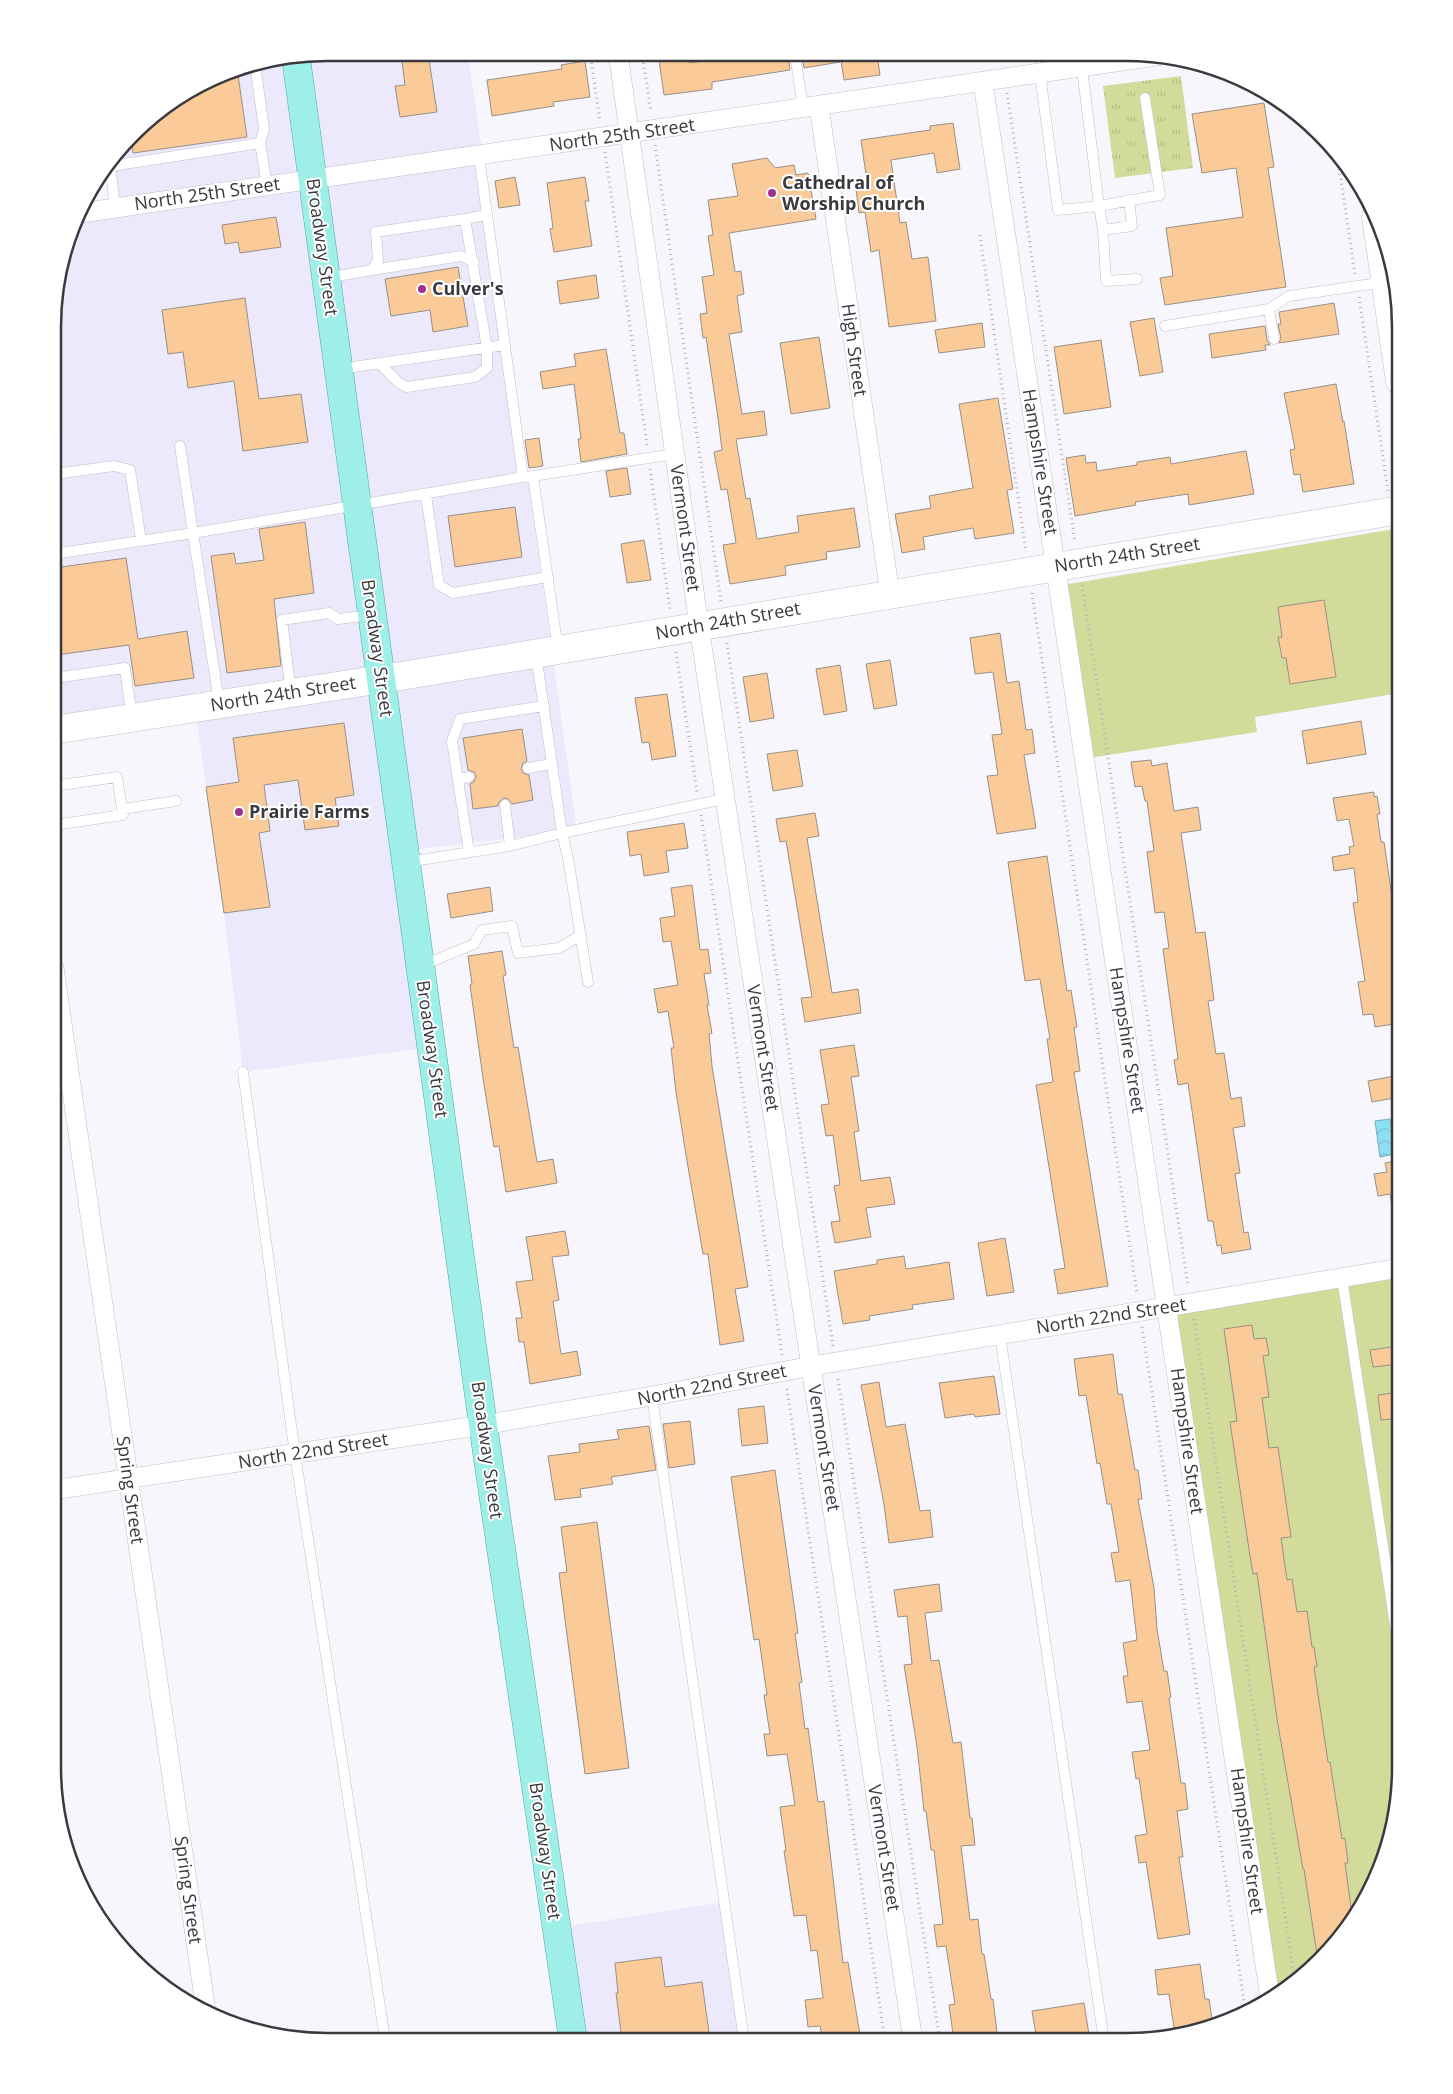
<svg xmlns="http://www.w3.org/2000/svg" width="1453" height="2094" viewBox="0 0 1453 2094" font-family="'Open Sans',sans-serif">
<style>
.built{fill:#ede9fc}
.grass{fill:#d2db9a}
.park{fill:url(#park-tufts)}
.water{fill:url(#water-waves);stroke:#74aebd}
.building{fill:#facb98;stroke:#989087}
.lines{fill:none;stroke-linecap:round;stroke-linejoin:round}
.lane-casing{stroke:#c0bdc8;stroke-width:11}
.street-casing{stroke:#c0bdc8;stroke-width:20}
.secondary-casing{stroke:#c0bdc8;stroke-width:29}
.primary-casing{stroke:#50a8a3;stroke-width:29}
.path{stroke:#b2b1b7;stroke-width:3;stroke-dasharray:1 4;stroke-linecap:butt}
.lane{stroke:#fff;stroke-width:10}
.street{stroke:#fff;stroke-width:19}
.secondary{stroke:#fff;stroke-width:28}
.primary{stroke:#9defe8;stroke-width:28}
.poi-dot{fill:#a12f8c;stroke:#fff;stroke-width:2}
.labels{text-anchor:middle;stroke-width:4;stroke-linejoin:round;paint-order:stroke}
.street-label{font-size:18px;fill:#3a393e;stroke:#fff}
.poi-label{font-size:18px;font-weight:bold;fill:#3a393e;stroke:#fff;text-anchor:start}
.rim{fill:none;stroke:#3a393e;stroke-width:2.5}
</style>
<defs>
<pattern id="park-tufts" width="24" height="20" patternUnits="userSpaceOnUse" patternTransform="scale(1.25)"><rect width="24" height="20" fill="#d2db9a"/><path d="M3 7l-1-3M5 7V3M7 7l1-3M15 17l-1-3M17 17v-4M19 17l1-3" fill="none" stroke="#b5bd86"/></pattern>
<pattern id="water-waves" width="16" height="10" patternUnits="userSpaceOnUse" patternTransform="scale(1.25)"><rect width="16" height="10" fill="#8de0f3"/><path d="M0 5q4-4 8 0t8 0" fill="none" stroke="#7ac1d1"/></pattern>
</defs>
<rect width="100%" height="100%" fill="#f8f6fd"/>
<!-- built -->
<path class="built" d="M327 53H468L577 830 414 850 432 1047 243 1072 224 913 195 708 54 730 55 291 81 213 115 207 109 166 146 121 239 67Z
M724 1902 744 2040H573L557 1928Z"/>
<!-- grass -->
<path class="grass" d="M1400 528V693L1255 717 1257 732 1089 758 1063 585Z
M1400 1277V1785L1386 1855 1354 1920 1307 1973 1278 1992 1177 1315Z"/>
<!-- park -->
<path class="park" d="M1181 76 1193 168 1115 178 1103 86Z"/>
<!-- water -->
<path class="water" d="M1390 1119 1395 1154 1380 1157 1375 1121Z"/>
<!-- building -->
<path class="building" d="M401 53H428L437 112 400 117 395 86 405 85Z
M658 53 688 54 689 63 725 58 724 54H788L790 70 712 82V89L664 95Z
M802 54H840V62L804 68Z
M840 54H877L880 75 844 80Z
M585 61 590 97 553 102 554 106 492 116 487 80 562 69 561 65Z
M237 68 247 137 133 153 131 139 146 121Z
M1264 103 1274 167 1268 168 1286 287 1165 305 1160 278 1173 276 1166 228 1243 217 1236 168 1202 173 1192 114Z
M953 123 960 169 937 173 934 153 891 160 900 223 906 222 912 259 928 257 936 321 889 327 879 250 871 252 865 212 859 213 856 189 868 188 861 140 930 130V126Z
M767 158 775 168 794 165 796 175 808 173 816 219 729 233 735 272 741 271 744 294 737 296 742 332 729 334 742 414 764 411 767 435 736 439 746 499 750 498 757 539 799 532 797 516 854 508 860 547 826 552 827 559 785 566 786 575 730 584 723 545 736 543 727 489 721 490 714 452 722 450 718 418 706 337 703 338 700 314 707 313 702 277 714 275 708 236 713 235 708 200 738 196 732 164Z
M515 177 520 205 499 208 495 181Z
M585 177 589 201H585L592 246 554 252 550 229 553 228 547 183Z
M276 217 281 247 240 253 238 242 225 244 222 225Z
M458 267 468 326 433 332 430 310 391 316 385 279Z
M596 275 599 298 560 304 557 281Z
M245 298 259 399 301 394 308 442 243 451 234 381 188 388 183 352 168 354 162 310Z
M1334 303 1339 334 1279 343 1281 338 1278 324H1281L1279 312Z
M1154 318 1163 372 1140 376 1130 322Z
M982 323 985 347 939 353 935 330Z
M1265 326 1267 340 1270 345H1265L1266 350 1212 358 1209 334Z
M819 337 830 408 791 414 780 343Z
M1101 340 1111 407 1064 414 1054 347Z
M606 349 620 433H624L627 454 581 462 578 439H581L574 384 543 389 540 372 576 366 574 354Z
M1336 384 1343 422 1344 421 1354 484 1303 492 1300 474 1294 475 1290 450 1295 449 1284 393Z
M998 398 1013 489 1007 490 1014 533 975 539 973 528 923 537 925 549 902 553 895 514 931 508 929 496 973 488 959 404Z
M539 438 543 466 529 468 525 440Z
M1246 451 1254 494 1189 505 1188 494 1135 502 1136 505 1075 516 1066 458 1085 455 1086 463 1096 462 1097 471 1137 465V462L1170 457 1171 464Z
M627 468 631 494 610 497 606 471Z
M515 507 522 557 455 567 448 516Z
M305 522 314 593 274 599 281 666 227 673 211 556 234 553 236 564 264 560 259 529Z
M644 540 651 580 627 583 621 544Z
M126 558 138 639 187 631 194 678 135 686 129 645 56 655 54 643V568Z
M1324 600 1336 677 1290 684 1286 658H1282L1278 637H1282L1278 607Z
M1000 633 1007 683 1019 681 1026 730 1032 729 1035 753 1024 755 1036 828 997 834 987 776 998 775 992 735 1002 734 993 672 975 674 970 638Z
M890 660 897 705 874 709 866 664Z
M840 665 847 711 824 715 816 669Z
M767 673 774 718 750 722 743 677Z
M667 694 676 756 652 760 649 742 642 743 635 698Z
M1361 721 1366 754 1307 764 1302 731Z
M344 723 354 795 335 798 339 826 305 830 298 780 264 785 270 831 259 833 270 907 224 913 206 787 239 782 233 738Z
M522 729 527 761 523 763 521 769 523 773 529 775 533 800 512 804 508 799 504 798 499 802 498 806 473 809 470 784 474 782 476 776 474 772 468 770 463 738Z
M797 750 803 786 773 791 767 754Z
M1151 760 1152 766 1167 763 1174 811 1198 807 1201 830 1181 833 1196 933 1205 932 1214 1000 1208 1001 1216 1054 1224 1053 1231 1099 1241 1097 1245 1126 1233 1128 1240 1173 1235 1174 1244 1233 1248 1232 1251 1249 1222 1254 1221 1245 1217 1246 1213 1221H1208L1188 1083 1178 1085 1174 1060 1178 1059 1163 949 1169 948 1164 912 1155 913 1147 852 1154 851 1147 801H1145L1142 786 1135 787 1131 762Z
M1374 792V797L1377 796 1380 814H1377L1381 842H1384L1400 952V1023L1375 1027 1373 1014 1363 1015 1358 982 1365 981 1353 903 1358 902 1354 868 1334 871 1332 857 1350 854 1349 847 1354 846 1349 819 1337 821 1333 798Z
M815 813 819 836 807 838 832 993 858 989 861 1013 805 1022 801 998 812 997 786 841 780 842 776 819Z
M684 823 688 848 666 851 669 872 644 876 641 854 630 856 627 832Z
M1047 856 1067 991 1071 990 1077 1027 1074 1028 1080 1071 1074 1072 1108 1286 1058 1294 1054 1270 1065 1268 1036 1085 1053 1082 1047 1039H1050L1040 979 1025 981 1008 862Z
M692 885 700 950 708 949 711 973 704 974 709 1005H707L712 1033 709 1034 712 1066 748 1287 735 1289 744 1341 720 1345 708 1254H703L687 1161 676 1092 671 1048H674L668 1011 658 1013 654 989 678 985 671 941 663 942 660 918 675 916 671 888Z
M490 887 493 911 451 918 447 894Z
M502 951 506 975 503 976 514 1048 518 1047 537 1162 553 1159 557 1183 506 1192 499 1146 494 1147 483 1078 470 985 472 984 468 956Z
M854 1045 859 1076 851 1077 859 1131 854 1132 861 1181 890 1177 895 1204 866 1208 871 1237 835 1243 831 1222 840 1221 834 1186 840 1185 833 1135 826 1136 821 1105 829 1104 820 1050Z
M1400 1075V1097L1372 1102 1368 1081Z
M1400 1160V1207H1392L1390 1194 1378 1196 1374 1174 1387 1172 1385 1163Z
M565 1231 569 1255 552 1257 559 1300 553 1301 561 1354 577 1351 581 1375 530 1384 524 1342H519L516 1318H522L516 1282 533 1280 526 1237Z
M1005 1238 1014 1292 987 1296 978 1243Z
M904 1256 906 1269 949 1262 954 1299 912 1305 913 1309 869 1316 870 1320 843 1324 834 1271 877 1264V1260Z
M1252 1325 1254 1339 1266 1338 1269 1355 1263 1356 1269 1397 1262 1398 1269 1448 1278 1447 1291 1537 1281 1538 1287 1580 1292 1579 1297 1612 1307 1611 1312 1647H1314L1317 1666 1314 1667 1328 1762H1330L1342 1839 1345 1838 1348 1863H1345L1351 1908 1360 1907 1354 1920 1318 1961 1304 1869H1303L1277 1719 1257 1573 1253 1574 1248 1543 1230 1422 1237 1421 1224 1329Z
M1400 1346V1364L1373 1367 1370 1350Z
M1113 1354 1118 1394H1122L1135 1470H1138L1142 1499H1138L1154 1588 1157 1629 1164 1671H1167L1171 1697 1169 1698 1181 1783H1185L1188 1809 1177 1811 1183 1857H1179L1190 1934 1158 1939 1146 1862 1139 1863 1135 1836 1147 1834 1139 1778 1136 1779 1132 1752 1150 1750 1142 1701 1127 1703 1123 1676H1128L1123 1643 1137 1640 1130 1580 1116 1582 1111 1553 1119 1552 1111 1504H1107L1100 1463 1097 1464 1086 1395 1079 1396 1074 1359Z
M994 1376 1000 1414 975 1417 974 1414 945 1418 939 1383Z
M879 1382 886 1427 905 1424 920 1511 930 1510 933 1537 889 1543 884 1504 861 1385Z
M1400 1392V1418L1381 1420 1378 1395Z
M764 1406 768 1443 742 1446 738 1409Z
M690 1421 695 1464 669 1468 663 1424Z
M649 1426 656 1470 611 1477 613 1484 580 1489 581 1497 555 1500 548 1456 580 1452 579 1444 619 1439 617 1430Z
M775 1470 798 1633 795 1634 802 1682 799 1683 805 1729 808 1728 818 1802 824 1801 843 1963 848 1962 861 2041H823L820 2026 808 2027 805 2000 823 1998 817 1950 811 1951 806 1915 794 1916 784 1851H786L780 1807 795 1805 787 1754 767 1756 764 1734H770L764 1695H767L759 1639 754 1640 731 1477Z
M597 1522 629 1768 585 1774 559 1573 567 1572 561 1527Z
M939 1584 942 1611 925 1613 931 1661 939 1660 953 1743 961 1742 970 1818H972L975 1845 961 1846 970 1920 978 1919 982 1954H984L991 1999H993L998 2041H954L949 2005 955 2004 946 1946 937 1947 934 1925 943 1924 934 1850H931L926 1811H924L917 1747 904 1665 912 1664 907 1616 898 1617 894 1590Z
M661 1957 665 1987 702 1982 710 2040H622L616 1993H618L615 1963Z
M1200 1964 1205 1999H1209L1213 2026 1187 2033 1186 2027 1174 2028 1169 1994 1158 1995 1155 1970Z
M1084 2003 1090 2041H1037L1032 2011Z"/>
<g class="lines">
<!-- lane casing -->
<g class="lane-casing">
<path id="lane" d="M795 54 803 109
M255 64 264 129 260 143 267 185
M1082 68 1099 206 1160 195 1145 98
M1040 74 1058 210 1099 206 1103 230 1132 226 1129 200
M479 156 523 477
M110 164 115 208
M111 166 260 143
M465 219 487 215
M1103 230 1106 281 1137 279
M372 270 461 256 474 262
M326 278 372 270 378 260 376 232 465 219 487 348V368L475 377 407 387 399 383 380 364
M1269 309 1274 339
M1165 326 1269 309 1289 296 1385 282
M339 369 505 345
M55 474 114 466 130 470 141 540
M533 476 674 454
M426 495 439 585 453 593 548 577
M54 554 193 533 180 446
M54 678 125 668 132 718
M291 693 282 620 329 613 338 619 371 615
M219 702 193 533 523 477 533 476 558 649
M528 768 552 764
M458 779 469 777
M505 805 510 846
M122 809 176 801
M54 825 123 815 117 777 54 786
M469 852 452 741 460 719 544 706
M407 862 510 846 562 833 536 654
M421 966 474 944 482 930 512 926 518 953 559 948 581 935
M588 982 568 858 562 833 724 799
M243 1072 295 1454 385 2039
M1342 1278 1400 1658
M1000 1335 1104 2041
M652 1396 744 2040"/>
</g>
<!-- street casing -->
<g class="street-casing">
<path id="street" d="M618 53 699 626 913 2041
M983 83 1270 1998
M819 106 890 594
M81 213 1163 55
M54 968 206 2011
M53 1490 483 1425 652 1396 812 1366 1400 1268"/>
</g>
<!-- secondary casing -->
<g class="secondary-casing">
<path id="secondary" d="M1376 217 1400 381
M54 730 401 676 1400 510"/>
</g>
<!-- primary casing -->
<g class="primary-casing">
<path id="primary" d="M296 58 483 1425 573 2040"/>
</g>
<!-- path -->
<path class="path" d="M590 53 600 121
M642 53 651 112
M1007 93 1075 542
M655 145 721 602
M605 152 647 445
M1337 154 1355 274
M980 235 1026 552
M1359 297 1388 491
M650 469 670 609
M1394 532 1400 578
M1082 585 1188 1286
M1032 593 1137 1294
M727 643 833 1346
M676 652 697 792
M701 815 782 1355
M1194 1319 1295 1981
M1142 1327 1246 2014
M838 1379 940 2041
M787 1389 885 2041"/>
<!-- lane -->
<use href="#lane" class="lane"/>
<!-- street -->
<use href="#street" class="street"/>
<!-- secondary -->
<use href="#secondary" class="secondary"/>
<!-- primary -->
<use href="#primary" class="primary"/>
</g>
<!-- markers -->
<g class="poi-dot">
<circle cx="772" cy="193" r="5"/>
<circle cx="422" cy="289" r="5"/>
<circle cx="239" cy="812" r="5"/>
</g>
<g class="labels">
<!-- street labels -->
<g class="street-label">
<text transform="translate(622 135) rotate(-8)" y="6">North 25th Street</text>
<text transform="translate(207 194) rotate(-8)" y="6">North 25th Street</text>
<text transform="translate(322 247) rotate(82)" y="6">Broadway Street</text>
<text transform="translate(854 350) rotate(82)" y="6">High Street</text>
<text transform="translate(1040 462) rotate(81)" y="6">Hampshire Street</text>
<text transform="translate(685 528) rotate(82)" y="6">Vermont Street</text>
<text transform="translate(1127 555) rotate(-9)" y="6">North 24th Street</text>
<text transform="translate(728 621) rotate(-10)" y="6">North 24th Street</text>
<text transform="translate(377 648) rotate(82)" y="6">Broadway Street</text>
<text transform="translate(283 694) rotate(-9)" y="6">North 24th Street</text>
<text transform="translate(1127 1040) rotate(81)" y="6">Hampshire Street</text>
<text transform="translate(763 1048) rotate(81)" y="6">Vermont Street</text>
<text transform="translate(432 1049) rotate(82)" y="6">Broadway Street</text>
<text transform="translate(1111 1316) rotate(-9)" y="6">North 22nd Street</text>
<text transform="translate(712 1385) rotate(-11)" y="6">North 22nd Street</text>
<text transform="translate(1187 1441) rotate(82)" y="6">Hampshire Street</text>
<text transform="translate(824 1448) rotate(81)" y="6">Vermont Street</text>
<text transform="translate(487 1450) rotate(82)" y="6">Broadway Street</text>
<text transform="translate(313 1451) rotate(-9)" y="6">North 22nd Street</text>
<text transform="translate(130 1490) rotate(82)" y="6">Spring Street</text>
<text transform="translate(1247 1841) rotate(82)" y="6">Hampshire Street</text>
<text transform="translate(884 1848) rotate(81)" y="6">Vermont Street</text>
<text transform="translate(545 1851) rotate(82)" y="6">Broadway Street</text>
<text transform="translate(188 1890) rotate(82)" y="6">Spring Street</text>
</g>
<!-- poi labels -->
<g class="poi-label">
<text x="782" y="189">Cathedral of<tspan x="782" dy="21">Worship Church</tspan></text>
<text x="432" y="295">Culver's</text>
<text x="249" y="818">Prairie Farms</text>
</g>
</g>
<!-- crop -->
<path d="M0 0H1453V2094H0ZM327 61H1126A266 266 0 0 1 1392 327V1767A266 266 0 0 1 1126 2033H327A266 266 0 0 1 61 1767V327A266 266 0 0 1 327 61Z" fill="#fff" fill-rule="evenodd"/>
<path class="rim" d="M327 61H1126A266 266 0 0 1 1392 327V1767A266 266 0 0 1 1126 2033H327A266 266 0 0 1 61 1767V327A266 266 0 0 1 327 61Z"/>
</svg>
